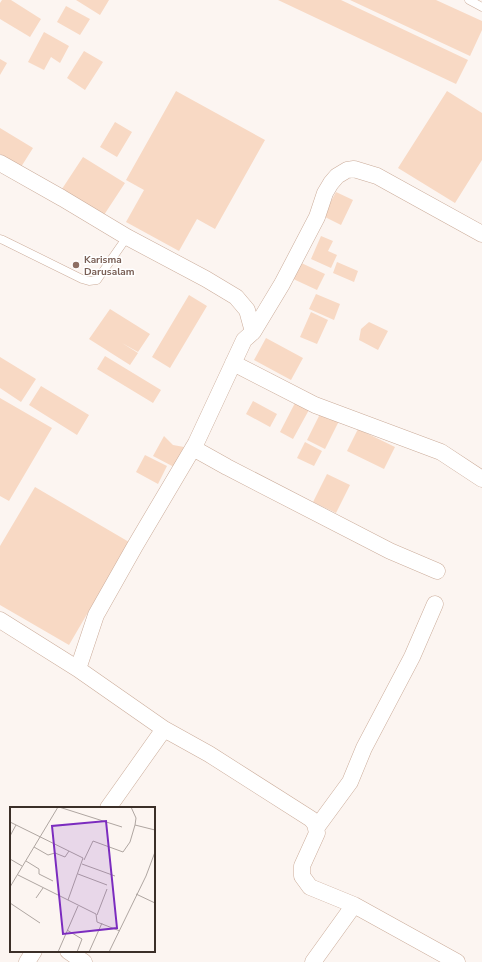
<svg xmlns="http://www.w3.org/2000/svg" width="482" height="962" viewBox="0 0 482 962" font-family="'Nunito Sans',sans-serif">
<style>
.building{fill:#f8d9c4}
.lines{fill:none;stroke-linecap:round;stroke-linejoin:round}
.service-casing{stroke:#cbac9a;stroke-width:9}
.minor-casing{stroke:#cbac9a;stroke-width:17}
.service{stroke:#fff;stroke-width:8}
.minor{stroke:#fff;stroke-width:16}
.education-dot{fill:#8d6e63;stroke:#fff;stroke-width:1.5}
.labels{text-anchor:middle;stroke-width:3;stroke-linejoin:round;paint-order:stroke}
.education-label{font-size:10px;font-weight:bold;fill:#785e54;stroke:#fff;text-anchor:start}
.inset-road{fill:none;stroke:#afa6a1;stroke-width:1}
.view{fill:#7b2cbf;fill-opacity:0.15;stroke:#7b2cbf;stroke-width:2}
.inset-edge{fill:none;stroke:#3b2f28;stroke-width:2}
</style>
<rect width="100%" height="100%" fill="#fcf5f1"/>
<!-- building -->
<path class="building" d="M2 0H11L41 19 30 37 0 19V3Z
M76 0H109L100 15Z
M278 0H341L468 60 456 84Z
M350 0H436L482 21V30L470 56Z
M66 6 90 19 80 35 57 22Z
M44 32 69 46 60 63 51 57 44 70 28 62Z
M84 51 103 62 85 90 67 78Z
M0 59 7 63 0 75Z
M176 91 265 140 215 229 197 219 179 251 126 222 144 190 126 180Z
M447 91 482 113V160L455 203 398 168Z
M115 122 132 132 117 157 100 147Z
M0 128 33 148 21 167 0 154Z
M83 157 125 183 102 218 60 192Z
M336 192 353 200 341 225 323 216Z
M321 236 333 241 328 251 337 255 331 268 311 259Z
M297 261 325 274 317 290 289 277Z
M337 262 358 271 354 282 333 273Z
M316 294 340 304 334 320 309 309Z
M189 295 207 306 170 368 152 357Z
M110 309 150 334 138 352 122 343 138 353 130 365 89 339Z
M311 312 328 320 317 344 300 337Z
M369 322 388 331 378 350 359 340 361 329Z
M266 338 303 358 291 380 254 360Z
M105 356 161 390 153 403 97 369Z
M0 357 36 379 21 402 0 388Z
M41 386 89 415 77 435 29 405Z
M0 398 52 428 9 501 0 496Z
M253 401 277 414 270 427 246 414Z
M296 401 310 408 293 439 280 432Z
M321 412 328 419 339 421 325 449 307 440Z
M358 429 395 447 384 469 347 451Z
M164 436 173 445 184 447 174 467 153 456Z
M305 442 322 451 314 466 297 458Z
M145 455 167 466 158 484 136 472Z
M327 474 350 485 336 513 313 502Z
M35 487 129 542 69 645 0 605V546Z"/>
<g class="lines">
<!-- service casing -->
<g class="service-casing">
<path id="service" d="M469 0 482 7
M0 239 3 240 82 279 89 281 97 280 127 237"/>
</g>
<!-- minor casing -->
<g class="minor-casing">
<path id="minor" d="M0 163 62 198 127 237 206 279 236 297 247 310 253 332 244 340 196 443 135 546 96 615 78 669
M253 332 282 284 317 217 325 193 331 183 337 176 347 170 354 169 377 176 482 234
M233 363 315 405 441 452 482 479
M193 448 227 467 390 551 437 571
M0 620 78 669 164 729 209 754 311 819 315 824 317 833 302 866V876L310 887 354 905 457 962
M108 808 164 729
M317 827 350 782 364 748 412 657 435 604
M68 951 84 962
M27 962 34 951
M313 962 354 905"/>
</g>
<!-- service -->
<use href="#service" class="service"/>
<!-- minor -->
<use href="#minor" class="minor"/>
</g>
<!-- markers -->
<circle class="education-dot" cx="76" cy="265" r="4"/>
<g class="labels">
<!-- education labels -->
<g class="education-label">
<text x="84" y="263">Karisma<tspan x="84" dy="12">Darusalam</tspan></text>
</g>
</g>
<!-- overview -->
<g transform="translate(10 807)">
<rect width="145" height="145" fill="#fcf5f1"/>
<path class="inset-road" d="M49 0 112 20M121 0 126 11 125 18 145 23M0 15 73 51 58 93M0 29 6 18M24 40 38 48 45 46 55 50 59 44M0 52 12 59M74 53 83 34 113 45 120 35 125 18M16 54 29 62V67L43 74M72 57 105 69M68 67 97 78M8 68 86 107 87 115 110 124M0 80 48 0M126 87 145 96M26 91 33 81M0 96 30 116M87 108 97 82M57 123 72 132 67 145M48 145 68 99M79 145 92 116M99 145 136 69 145 45"/>
<path class="view" d="M96 14 107 121 53 127 42 19Z"/>
<rect width="145" height="145" class="inset-edge"/>
</g>
</svg>
